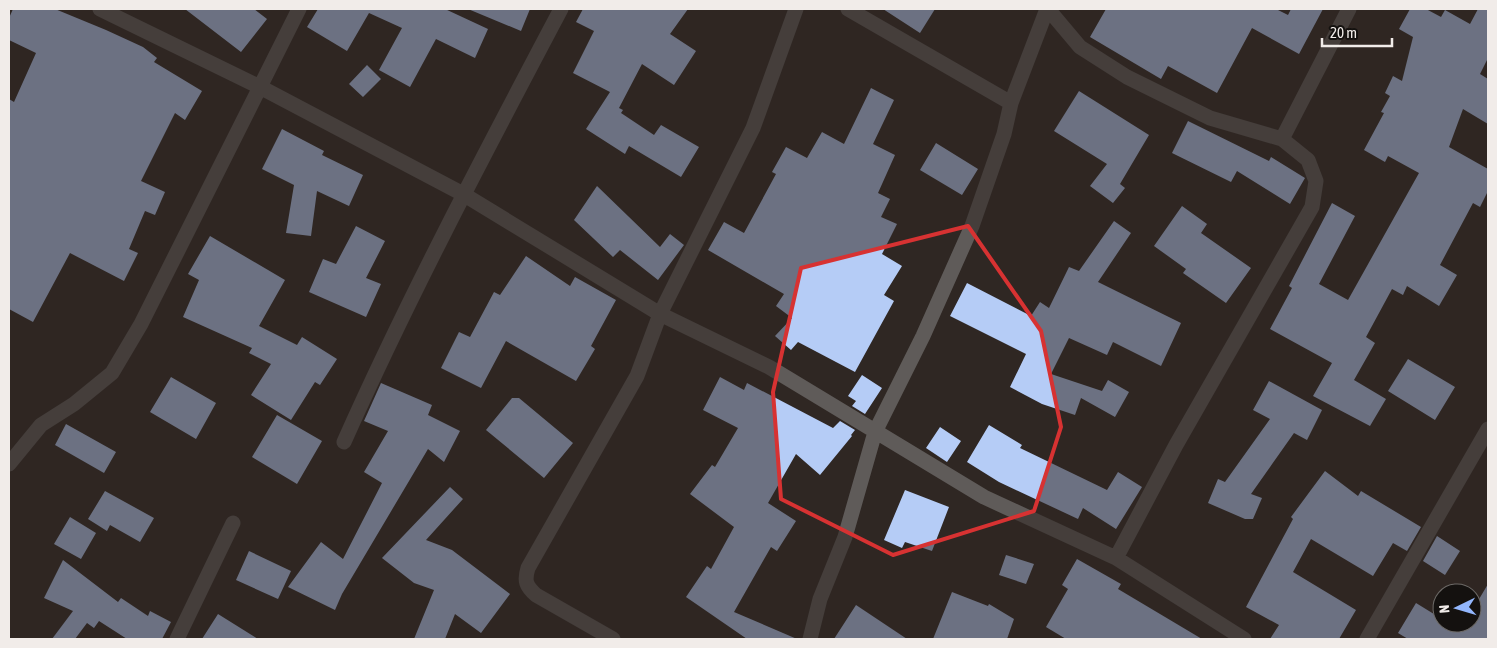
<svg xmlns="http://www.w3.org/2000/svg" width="1497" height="648" viewBox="0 0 1497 648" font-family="'Asap Condensed',sans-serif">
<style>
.building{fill:#b5ccf6}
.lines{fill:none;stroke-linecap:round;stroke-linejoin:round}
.street{stroke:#5f5b59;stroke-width:15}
.marked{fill:none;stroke:#d73232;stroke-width:4;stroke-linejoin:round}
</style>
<rect width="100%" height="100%" fill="#2f2723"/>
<!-- building -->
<path class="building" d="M13 9H55L106 30 143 47 157 58 154 62 202 91 185 120 175 113 141 181 165 192 155 215 145 211 129 249 138 253 124 281 70 253 33 322 9 309V99L14 102 36 53 9 40V18Z
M185 9H254L267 19 241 52Z
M318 9H445L488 29 475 58 436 39 410 87 379 70 402 28 369 13 347 51 307 27Z
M468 9H530L521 31Z
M583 9H688L670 34 696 51 674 85 642 64 619 108 623 110 621 113 654 135 661 125 699 147 681 177 629 146 625 154 586 129 610 92 573 73 594 31 576 22Z
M883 9H935L920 33Z
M1106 9H1276L1288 15 1291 9H1323L1299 54 1252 28 1217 93 1168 66 1161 79 1090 37Z
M1410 9H1426L1441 17 1445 10 1470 24 1478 9H1488V58L1480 74 1488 79V124L1463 109 1449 147 1488 169V191L1480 207 1473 203 1440 265 1457 275 1439 306 1407 286 1403 295 1392 289 1366 337 1375 343 1354 380 1386 399 1370 426 1313 396 1332 363 1270 329 1292 288 1289 286 1332 203 1355 216 1319 284 1348 300 1419 173 1388 156 1385 162 1364 150 1384 113 1381 112 1390 96 1385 93 1393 76 1402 81 1413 37 1399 29Z
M367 65 381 79 363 97 349 84Z
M871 88 894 100 873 144 895 155 878 193 890 199 881 217 897 224 882 254 902 266 884 295 894 301 855 372 798 342 791 350 775 336 792 318 776 306 784 294 708 250 724 222 744 233 776 174 772 172 786 147 807 158 822 132 844 144Z
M1079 91 1149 135 1120 184 1125 188 1113 203 1090 186 1107 164 1054 131Z
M1188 121 1269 161 1271 157 1305 178 1290 204 1237 171 1231 182 1172 153Z
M282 129 324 151 322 155 363 175 349 206 317 191 311 236 286 233 294 185 262 169Z
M936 143 978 169 962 195 920 170Z
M597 186 660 247 670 234 684 245 658 280 620 250 613 257 574 220Z
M1182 206 1207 224 1201 233 1251 268 1226 303 1183 273 1186 269 1154 246Z
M1114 221 1131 233 1098 282 1181 323 1161 366 1113 342 1107 355 1069 338 1051 374 1102 391 1108 380 1129 392 1115 417 1081 398 1075 415 1042 404 1010 387 1026 354 950 316 967 283 1031 316 1040 302 1049 308 1069 267 1079 271Z
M356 226 385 241 366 278 381 284 366 317 309 292 323 259 336 264Z
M210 236 285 280 259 326 297 345 302 337 337 359 320 385 315 382 291 420 251 395 271 364 249 353 252 348 183 317 199 280 188 274Z
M526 256 570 286 575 277 616 300 591 346 595 349 576 381 506 341 481 388 441 368 459 332 470 337 494 292 500 295Z
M1408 359 1455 387 1435 420 1388 391Z
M862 375 882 388 865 414 852 406 856 401 848 396Z
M171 377 216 403 196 439 150 412Z
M720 377 744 390 747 383 833 428 840 421 855 430 851 435 852 436 820 475 796 454 768 503 796 521 777 551 771 547 734 612 797 639H747L686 597 707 566 711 569 734 527 690 494 712 465 715 467 738 428 703 410Z
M1269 381 1322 410 1307 440 1294 433 1251 494 1262 498 1253 519H1245L1208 503 1218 479 1225 482 1270 419 1253 410Z
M381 383 432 405 428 415 460 431 444 462 428 449 342 594 335 610 288 587 321 542 343 559 382 483 364 472 388 431 364 421Z
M512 398H519L573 443 544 478 486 430Z
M277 415 322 441 297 484 252 457Z
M66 424 116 452 104 473 55 445Z
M989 425 1022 445 1020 448 1107 490 1118 472 1142 487 1116 529 1083 508 1078 519 999 482 967 462Z
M940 427 961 441 947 462 926 448Z
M1325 471 1358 496 1361 491 1421 527 1407 551 1393 543 1373 576 1311 539 1293 572 1356 610 1339 639H1270L1279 625 1246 607 1293 519 1291 517Z
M450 487 463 499 426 540 452 550 510 594 481 633 455 614 445 639H414L434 590 414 583 382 558Z
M905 490 949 507 932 551 905 542 902 548 884 540Z
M105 491 154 518 140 542 110 525 107 531 88 519Z
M70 517 96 533 81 559 54 544Z
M1437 536 1460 551 1445 575 1423 561Z
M249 551 291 571 278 599 236 580Z
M1006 555 1034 564 1026 584 999 575Z
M1077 559 1121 584 1118 589 1202 639H1066L1046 627 1068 589 1062 585Z
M63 560 118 602 121 598 148 616 150 611 171 622 162 639H127L99 621 94 628 87 623 75 639H52L73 611 44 598Z
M1488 584V639H1408L1398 633 1416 603 1442 619V623H1448L1461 631 1465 623H1472V611Z
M952 592 988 606 989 604 1014 619 1007 639H933Z
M856 605 907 639H834Z
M218 614 258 639H202Z"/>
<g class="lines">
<!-- street -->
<path class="street" d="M100 9 260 87 299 9
M848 9 1011 103
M1048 9 1080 47 1127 77 1210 118 1282 139 1308 160 1316 181 1312 207 1176 445 1116 558
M1282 139 1349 9
M344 442C410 294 486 151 561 9
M9 464 41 425 74 404 112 373 141 324 260 87 463 194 660 314 769 367 984 497 1116 558 1244 639
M177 639 233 523
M613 639 536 595C526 586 524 581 528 568L637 376 660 314 753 128 796 9
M810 639 820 599 845 537 875 432 923 336 972 226 1004 134 1011 103 1047 9
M1367 639 1488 429"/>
</g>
<!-- marked area -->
<path d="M0 0H1497V648H0ZM968 226 1041 331 1061 427 1034 511 893 555 781 499 773 392 801 268Z" fill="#2f2723" fill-opacity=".55" fill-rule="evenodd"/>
<path class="marked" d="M968 226 1041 331 1061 427 1034 511 893 555 781 499 773 392 801 268Z"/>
<!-- border -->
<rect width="1497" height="648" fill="none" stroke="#f1ece9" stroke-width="20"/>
<!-- north arrow -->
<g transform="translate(1457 608) rotate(265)"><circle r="24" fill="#14110f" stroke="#6c6966"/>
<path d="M0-4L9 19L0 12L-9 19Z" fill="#93b7fd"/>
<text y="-8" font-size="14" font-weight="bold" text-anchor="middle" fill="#f1ece9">N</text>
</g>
<!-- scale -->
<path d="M1322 38v8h70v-8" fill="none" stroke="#f1ece9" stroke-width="2.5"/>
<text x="1330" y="38" font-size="15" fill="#f1ece9" stroke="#14110f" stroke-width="4" paint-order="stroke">20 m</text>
</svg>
